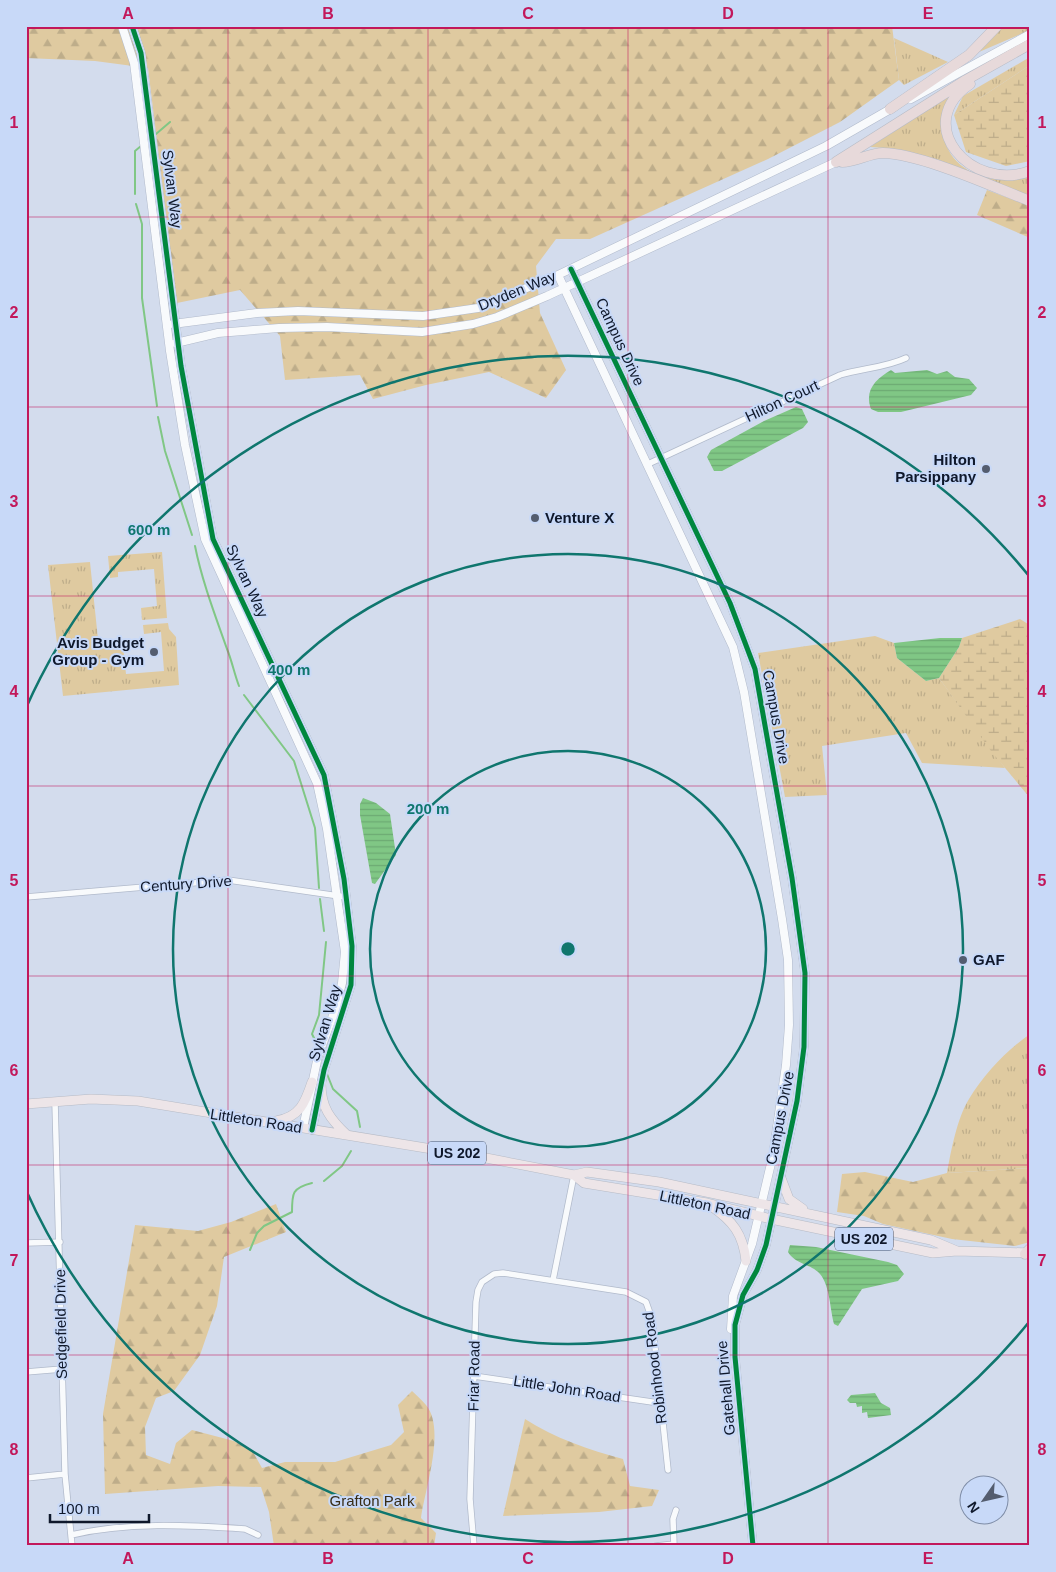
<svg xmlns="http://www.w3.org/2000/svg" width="1056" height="1572" viewBox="0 0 1056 1572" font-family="Arial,sans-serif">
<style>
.grass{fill:url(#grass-tufts)}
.forest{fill:url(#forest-firs)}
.wetland{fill:url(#wetland-marsh)}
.water{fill:url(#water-rules)}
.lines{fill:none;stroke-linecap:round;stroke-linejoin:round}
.stream{stroke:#80c785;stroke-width:2}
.street-casing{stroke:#b1bacb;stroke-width:7}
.secondary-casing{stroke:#b1bacb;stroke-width:9}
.primary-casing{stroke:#b6bbc6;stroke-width:10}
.highway-casing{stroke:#b6bbc6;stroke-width:11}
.street{stroke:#f8fafc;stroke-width:5.5}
.secondary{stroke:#f8fafc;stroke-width:8}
.primary{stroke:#ede5e8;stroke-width:9}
.highway{stroke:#e7d9da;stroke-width:10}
.cycleway-casing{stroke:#c8d9f8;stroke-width:8}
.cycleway{stroke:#00873e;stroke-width:5}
.grid{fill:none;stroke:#c2185b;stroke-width:1;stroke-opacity:0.55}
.ring{fill:none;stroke:#0f766e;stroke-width:2.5}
.poi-dot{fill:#545d6f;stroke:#c8d9f8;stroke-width:2}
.labels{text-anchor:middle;stroke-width:4;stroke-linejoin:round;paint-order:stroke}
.shield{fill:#c8d9f8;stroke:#465268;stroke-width:1}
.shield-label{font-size:14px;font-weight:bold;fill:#0f182b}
.street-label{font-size:15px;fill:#0f182b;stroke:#c8d9f8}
.poi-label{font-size:15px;font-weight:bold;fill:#0f182b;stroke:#c8d9f8;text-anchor:end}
.park-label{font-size:15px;fill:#382d17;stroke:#c8d9f8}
.centre{fill:#0f766e;stroke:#c8d9f8;stroke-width:2.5}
.ring-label{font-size:15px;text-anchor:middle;font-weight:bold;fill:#0f766e;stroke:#c8d9f8;stroke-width:4;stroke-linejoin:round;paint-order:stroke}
.neatline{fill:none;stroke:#c2185b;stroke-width:2}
.grid-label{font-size:16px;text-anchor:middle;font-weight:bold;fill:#c2185b}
</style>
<defs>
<pattern id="grass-tufts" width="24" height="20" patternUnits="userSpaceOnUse" patternTransform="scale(1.25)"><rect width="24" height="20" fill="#dfcaa0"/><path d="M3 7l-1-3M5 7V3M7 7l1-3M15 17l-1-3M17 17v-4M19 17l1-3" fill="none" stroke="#bead8a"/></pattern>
<pattern id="forest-firs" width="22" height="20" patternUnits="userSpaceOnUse" patternTransform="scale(1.25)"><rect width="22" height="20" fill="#dfcaa0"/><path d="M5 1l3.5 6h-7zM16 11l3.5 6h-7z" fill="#bead8a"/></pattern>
<pattern id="wetland-marsh" width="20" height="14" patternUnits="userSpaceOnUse" patternTransform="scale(1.25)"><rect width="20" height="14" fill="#dfcaa0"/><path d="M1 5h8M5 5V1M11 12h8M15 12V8" fill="none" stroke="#bead8a"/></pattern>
<pattern id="water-rules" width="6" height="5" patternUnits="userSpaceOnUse" patternTransform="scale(1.25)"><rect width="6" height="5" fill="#80c785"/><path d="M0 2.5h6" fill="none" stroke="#6daa73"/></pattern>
</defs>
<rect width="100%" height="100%" fill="#d3dced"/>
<!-- grass -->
<path class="grass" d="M1004 26H1030V30L979 52Z
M894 38 948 62 904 85 899 80Z
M1030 57V65L954 115 963 96Z
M950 95C945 110 941 125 945 141 954 175 1000 187 1030 176V197L886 148 870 147Z
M162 552 167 618 142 620 141 608 157 606 154 569 118 572V577L110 578 108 556Z
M90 562 99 649 123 646 126 674 164 671 161 632 144 634 143 625 168 623 169 629 176 637 179 685 63 696 48 565Z
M875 636 894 643 897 658 926 681 939 678 1005 768 922 763 906 733 822 746 827 795 785 797 758 653Z
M1030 1034V1168L947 1173C951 1151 957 1118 969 1099 984 1074 1007 1050 1030 1034Z"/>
<!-- forest -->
<path class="forest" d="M26 26H892L899 80 840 122 768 159 590 239H556L536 266 540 313 566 370 546 398 489 372 426 385 373 399 360 375 285 380 280 336 240 290 177 303 148 68 95 61 26 58Z
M987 190 1030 206V238L977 215Z
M1030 1168V1242L1015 1246 952 1239 883 1224 864 1216 837 1212 842 1174 865 1172 913 1182 947 1173Z
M276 1204 286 1232 224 1257 217 1306 200 1355 174 1391 156 1398 145 1427 146 1455 170 1464 176 1443 192 1430 234 1441 253 1452 262 1468 285 1462H335L391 1445 404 1432 398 1405 412 1391C417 1396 422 1400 426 1405 446 1429 425 1488 421 1518L436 1533 434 1546H274L269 1512 261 1487 218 1486 105 1494 103 1414 135 1225 198 1231 231 1222Z
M525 1419C554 1438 590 1450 623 1459L630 1486 659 1490 652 1506 599 1512 503 1516Z"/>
<!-- wetland -->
<path class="wetland" d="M1030 65V161L1006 166 966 152 954 115Z
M1020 619 1028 624 1030 629V798L991 751 939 678 959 647 962 638Z"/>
<!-- water -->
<path class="water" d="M891 370 895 373 927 370 937 374 947 371 955 377 969 379 977 388 971 395 901 412H878L871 409C864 390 876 379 891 370Z
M796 407 802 409 808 422 803 428 722 471H714L707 457 711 450 764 421Z
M940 638H962L959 647 939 678 926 681 897 658 894 643Z
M363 798 376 803 390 814 396 855 375 884 372 883 360 815V804Z
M790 1245 816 1247 888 1262 897 1265 904 1274 898 1281 862 1289 838 1326 834 1324C830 1309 830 1286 820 1274 810 1263 796 1265 788 1252Z
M875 1393 881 1403 890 1408 891 1415 868 1418 867 1412 862 1413V1406L857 1407 856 1403H850L847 1400 851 1395Z"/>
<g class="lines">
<!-- stream -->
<path class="stream" d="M156 134 170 122
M135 194V151L141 146
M136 204 142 224V298L157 406
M158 417 165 451 192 535
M195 546C202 581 215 615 227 649 232 661 234 673 239 686
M244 695 294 761 315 828 319 888
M320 899 324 931
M316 1042 312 1034 319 1015 326 942
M327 1074 333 1089 357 1111 360 1127
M324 1181 342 1166 351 1151
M250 1250 257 1233 264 1226 292 1212C292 1193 292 1188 312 1183"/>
<!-- street casing -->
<g class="street-casing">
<path id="street" d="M648 464 840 375C862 368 885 368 906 358
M26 897 228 880 346 897
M55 1102 65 1474 72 1546
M26 1243 60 1242
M553 1280 574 1175
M26 1372 62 1369
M474 1376 659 1403
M26 1478 65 1474
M71 1535C128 1522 186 1525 245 1529L258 1535
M474 1546 470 1499 476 1302 478 1290 482 1282 494 1274 503 1273 626 1292 646 1302 652 1319 668 1470
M656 1546 674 1544
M674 1546 673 1519 676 1510"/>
</g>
<!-- secondary casing -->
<g class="secondary-casing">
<path id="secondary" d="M122 26 134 63 170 351 185 445 205 539 317 783 327 829 345 952 342 983 335 1010 318 1056 303 1128
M132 26 141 53 181 366 213 539 324 775 344 879 352 946 351 985 324 1070 312 1130
M911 99 1030 34
M571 269 730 603 755 669 792 878 805 973 804 1047 797 1101 766 1245 757 1270 743 1295 735 1325V1357L753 1546
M558 275 733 647 744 692 782 919 788 960 789 1025 786 1065 773 1155 752 1244 733 1296 731 1329
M173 324 257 313 298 311 423 316 478 308 558 275 743 186 826 146 894 107
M176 343 218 333 279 328 327 327 422 332 473 324 497 317 547 296 836 162"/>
</g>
<!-- primary casing -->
<g class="primary-casing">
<path id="primary" d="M321 1084C321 1107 330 1119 347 1135
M26 1104 91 1099 138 1101 481 1157 574 1175 587 1172 659 1182 931 1240 957 1251
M276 1121C300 1117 305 1103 312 1082
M574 1175 584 1183 707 1203 771 1219 933 1253 957 1251 1030 1253
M781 1178 789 1199 803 1209
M711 1206C733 1221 743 1234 746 1261"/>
</g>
<!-- highway casing -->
<g class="highway-casing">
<path id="highway" d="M970 84C911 124 971 193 1030 171
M890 109 969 55 997 26
M836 162 966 80 1030 44
M842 162C856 162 869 153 883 153 922 154 991 186 1030 201
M1025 1254 1030 1249"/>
</g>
<!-- street -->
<use href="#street" class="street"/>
<!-- secondary -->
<use href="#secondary" class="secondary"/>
<!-- primary -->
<use href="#primary" class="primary"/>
<!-- highway -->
<use href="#highway" class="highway"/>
<!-- cycleway casing -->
<g class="cycleway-casing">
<path id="cycleway" d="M132 26 141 53 181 366 213 539 324 775 344 879 352 946 351 985 324 1070 312 1130
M571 269 730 603 755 669 792 878 805 973 804 1047 797 1101 766 1245 757 1270 743 1295 735 1325V1357L753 1546"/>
</g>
<!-- cycleway -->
<use href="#cycleway" class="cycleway"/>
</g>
<!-- grid -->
<path class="grid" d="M228 26V1546M428 26V1546M628 26V1546M828 26V1546M26 217H1030M26 407H1030M26 596H1030M26 786H1030M26 976H1030M26 1165H1030M26 1355H1030"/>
<!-- distance rings -->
<g class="ring">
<circle cx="568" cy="949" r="198"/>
<circle cx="568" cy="949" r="395"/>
<path d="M1029 1322A593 593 0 0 1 26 1190M26 708A593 593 0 0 1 1029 576"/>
</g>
<!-- markers -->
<g class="poi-dot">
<circle cx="986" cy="469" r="5"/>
<circle cx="535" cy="518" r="5"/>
<circle cx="154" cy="652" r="5"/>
<circle cx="963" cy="960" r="5"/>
</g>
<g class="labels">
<!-- shield labels -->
<g class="shield">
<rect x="428" y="1141.5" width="58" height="23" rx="4"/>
<rect x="835" y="1227.5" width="58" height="23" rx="4"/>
</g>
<g class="shield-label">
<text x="457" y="1158">US 202</text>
<text x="864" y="1244">US 202</text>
</g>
<!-- street labels -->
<g class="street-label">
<text transform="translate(172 189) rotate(83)" y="5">Sylvan Way</text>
<text transform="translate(517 291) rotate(-22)" y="5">Dryden Way</text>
<text transform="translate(620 342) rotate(65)" y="5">Campus Drive</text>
<text transform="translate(782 401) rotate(-25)" y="5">Hilton Court</text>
<text transform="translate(247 581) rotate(65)" y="5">Sylvan Way</text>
<text transform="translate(776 717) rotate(80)" y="5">Campus Drive</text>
<text transform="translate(186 884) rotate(-4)" y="5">Century Drive</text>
<text transform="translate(325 1023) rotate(-73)" y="5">Sylvan Way</text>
<text transform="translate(780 1118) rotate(-79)" y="5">Campus Drive</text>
<text transform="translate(256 1121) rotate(9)" y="5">Littleton Road</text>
<text transform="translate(705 1205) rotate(12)" y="5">Littleton Road</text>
<text transform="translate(61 1324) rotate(-91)" y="5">Sedgefield Drive</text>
<text transform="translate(655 1368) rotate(-97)" y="5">Robinhood Road</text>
<text transform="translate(474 1376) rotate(-89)" y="5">Friar Road</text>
<text transform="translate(726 1388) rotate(-95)" y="5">Gatehall Drive</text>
<text transform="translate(567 1389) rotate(9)" y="5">Little John Road</text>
</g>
<!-- poi labels -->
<g class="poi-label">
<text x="976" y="465">Hilton<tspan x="976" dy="17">Parsippany</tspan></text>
<text x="545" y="523" text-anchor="start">Venture X</text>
<text x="144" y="648">Avis Budget<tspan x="144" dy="17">Group - Gym</tspan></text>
<text x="973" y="965" text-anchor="start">GAF</text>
</g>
<!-- park labels -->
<g class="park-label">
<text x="372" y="1506">Grafton Park</text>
</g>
</g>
<circle cx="568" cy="949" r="8" class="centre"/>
<g class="ring-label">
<text x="149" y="535">600 m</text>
<text x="289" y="675">400 m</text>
<text x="428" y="814">200 m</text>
</g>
<!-- border -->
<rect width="1056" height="1572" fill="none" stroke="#c8d9f8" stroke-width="55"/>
<!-- north arrow -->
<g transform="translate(984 1500) rotate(236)"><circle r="24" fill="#c8d9f8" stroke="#7e8ca6"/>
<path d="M0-4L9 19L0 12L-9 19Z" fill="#545d6f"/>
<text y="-8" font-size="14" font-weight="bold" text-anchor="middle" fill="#0f182b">N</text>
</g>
<!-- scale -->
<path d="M50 1514v8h99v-8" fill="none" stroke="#0f182b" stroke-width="2.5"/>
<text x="58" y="1514" font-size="15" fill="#0f182b" stroke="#c8d9f8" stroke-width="4" paint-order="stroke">100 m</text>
<rect x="28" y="28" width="1000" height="1516" class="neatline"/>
<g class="grid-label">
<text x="128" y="19">A</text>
<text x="328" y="19">B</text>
<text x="528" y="19">C</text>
<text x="728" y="19">D</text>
<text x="928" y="19">E</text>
<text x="14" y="128">1</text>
<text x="1042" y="128">1</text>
<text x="14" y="318">2</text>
<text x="1042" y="318">2</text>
<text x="14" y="507">3</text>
<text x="1042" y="507">3</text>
<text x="14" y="697">4</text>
<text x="1042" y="697">4</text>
<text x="14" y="886">5</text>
<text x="1042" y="886">5</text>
<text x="14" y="1076">6</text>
<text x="1042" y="1076">6</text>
<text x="14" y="1266">7</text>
<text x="1042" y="1266">7</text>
<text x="14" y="1455">8</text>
<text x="1042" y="1455">8</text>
<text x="128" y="1564">A</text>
<text x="328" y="1564">B</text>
<text x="528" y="1564">C</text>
<text x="728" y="1564">D</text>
<text x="928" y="1564">E</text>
</g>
</svg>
